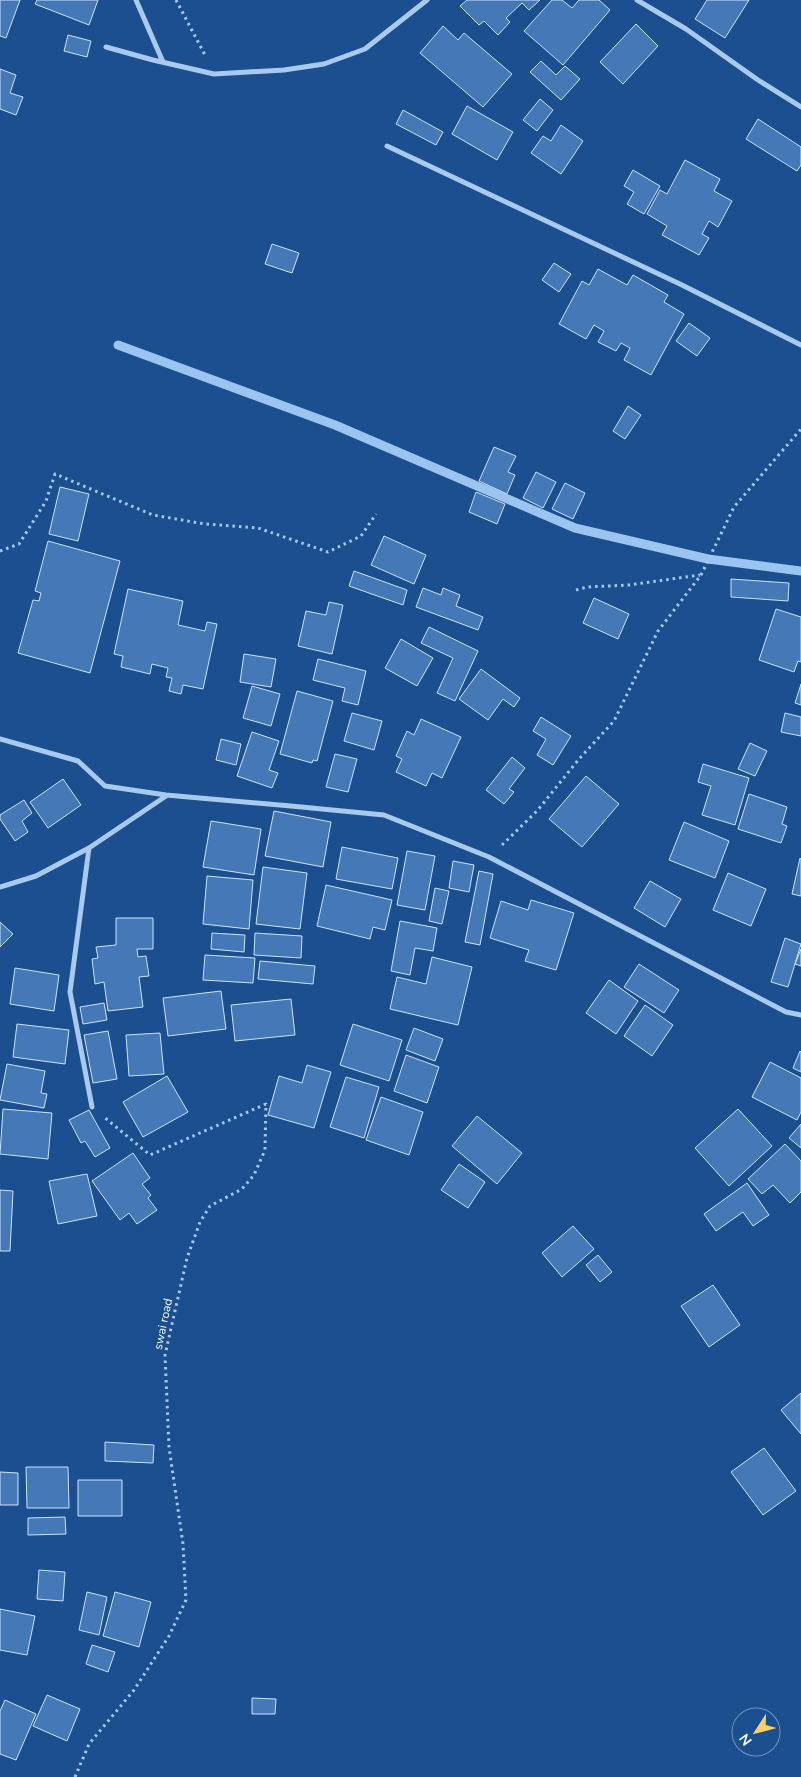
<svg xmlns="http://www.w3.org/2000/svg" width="801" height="1777" viewBox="0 0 801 1777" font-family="'Nunito Sans',sans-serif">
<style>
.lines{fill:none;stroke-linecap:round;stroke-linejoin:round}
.stream{stroke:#9cc4f0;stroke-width:9}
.building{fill:#4478b7;stroke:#cfe3fa}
.path{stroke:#a9c9ee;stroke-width:3;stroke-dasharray:2.5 4;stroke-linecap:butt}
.minor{stroke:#a9c9ee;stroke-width:5}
.labels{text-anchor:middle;stroke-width:4.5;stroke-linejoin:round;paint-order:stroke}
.street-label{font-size:12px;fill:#fff;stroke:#1b4f8f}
</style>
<rect width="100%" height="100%" fill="#1b4f8f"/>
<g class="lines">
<!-- stream -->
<path class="stream" d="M118 345 335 425 575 528 708 559 801 571"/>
</g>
<!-- building -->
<path class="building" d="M0 0H20L6 38 0 36Z
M37 0H98L89 25 35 4Z
M467 0H540L529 10 522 3 506 18 510 22 498 35 484 21 479 25 460 6Z
M552 0H562L572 8 579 0H599L610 10 563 65 524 31Z
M707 0H749L725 38 695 19Z
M636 24 658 46 623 84 600 62Z
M443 26 458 40 464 33 512 74 483 107 420 53Z
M68 35 91 41 87 57 64 51Z
M541 61 556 75 565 66 580 79 561 100 530 72Z
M0 69 16 75 10 93 23 97 16 115 0 109Z
M540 99 553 110 537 131 523 120Z
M467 106 513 132 497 160 452 134Z
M403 110 443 132 436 145 396 124Z
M758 119 801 147V165L797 171 746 139Z
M561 125 583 141 561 174 531 153 543 136 551 141Z
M685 160 720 179 714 191 732 201 718 227 709 221 702 234 709 238 699 255 662 235 667 226 647 214 660 190 667 194Z
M633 170 660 186 644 214 627 204 634 192 624 186Z
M272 244 299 253 292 273 265 264Z
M554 263 571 274 559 292 542 280Z
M598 269 627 285 633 275 668 295 664 302 684 314 651 375 624 360 630 348 621 343 616 351 598 342 604 331 594 325 586 339 559 324 582 281 589 285Z
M689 323 710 338 697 356 676 341Z
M628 406 641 415 625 439 613 431Z
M494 447 516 456 508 472 515 475 507 494 479 481Z
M536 472 556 482 543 508 523 498Z
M565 483 585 493 573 519 552 509Z
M60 487 89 494 78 541 49 534Z
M476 492 505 504 497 524 469 512Z
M384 536 426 555 414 584 371 565Z
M48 541 120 561 90 673 18 653 33 600 39 601 41 593 35 591Z
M354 571 407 590 403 605 349 586Z
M731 579 789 583 788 601 731 597Z
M423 588 441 595 443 588 460 595 456 606 483 617 478 630 416 607Z
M128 589 183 601 178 625 205 631 207 622 217 624 203 689 183 685 181 694 169 691 172 678 166 677 168 668 152 664 150 674 121 667 123 656 114 654Z
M594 598 629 614 618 639 583 623Z
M329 602 343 605 332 654 298 646 306 611 326 615Z
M776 609 801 617V662L798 661 794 672 759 660Z
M429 627 478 651 455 701 437 693 453 658 421 643Z
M401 639 433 658 417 686 385 668Z
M244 654 276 659 271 687 240 682Z
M318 659 366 671 358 705 342 701 345 688 313 680Z
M481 669 520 698 514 707 503 699 488 720 459 699Z
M801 684V705L795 703Z
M252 686 280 694 271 726 243 718Z
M297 691 333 701 317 761 313 760 312 763 280 754Z
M352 713 382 721 374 750 344 741Z
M785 713 801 717V736L781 732Z
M541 717 571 736 553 765 537 755 546 739 533 731Z
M421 719 461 737 442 778 432 773 426 786 396 772 402 759 396 756 407 731 414 735Z
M252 732 279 741 269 770 278 773 272 788 237 776Z
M221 739 241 744 236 765 216 760Z
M750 743 767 751 755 776 738 769Z
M335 754 357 759 348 792 326 787Z
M512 757 525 768 509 789 514 792 504 804 486 790Z
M703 764 749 778 735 825 702 815 711 786 698 782Z
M586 776 619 804 582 847 549 819Z
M63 779 81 805 48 828 30 802Z
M749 794 787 807 782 824 787 826 781 843 738 829Z
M24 800 32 813 22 821 28 832 15 841 0 819V815Z
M274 811 331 822 323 867 265 856Z
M211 821 261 829 254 875 203 867Z
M684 822 729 841 715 878 669 860Z
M342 847 398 858 392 889 336 879Z
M407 851 435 856 425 910 397 905Z
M800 858 801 859V896L792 894Z
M453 861 474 865 469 892 449 888Z
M263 867 307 873 300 929 256 924Z
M479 871 493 874 480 945 465 942Z
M728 873 766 889 751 926 713 910Z
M207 876 253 880 249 929 203 924Z
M650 881 681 899 665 927 634 908Z
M326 885 392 900 385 930 373 927 370 939 317 926Z
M435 888 449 891 442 924 429 921Z
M531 900 574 913 556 970 525 961 529 950 490 938 501 901 528 910Z
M116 918H153V949H137L138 957 146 956 149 976 139 977 143 1007 108 1011 104 982 95 984 92 959 98 958 96 947 116 945Z
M400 921 437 928 433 951 415 948 410 975 391 971Z
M0 922 13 934 0 947Z
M212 933 245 935 244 952 211 949Z
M255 933 302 936 301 958 254 955Z
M785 938 801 944 788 987 771 982Z
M801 949V966L795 964Z
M205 955 255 958 253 983 203 980Z
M432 957 472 967 458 1025 390 1009 397 977 426 984Z
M260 961 315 966 313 984 258 979Z
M639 964 679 990 664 1013 624 987Z
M15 968 59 975 54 1011 10 1004Z
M609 980 638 1001 616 1034 586 1013Z
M221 991 226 1029 168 1036 163 998Z
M291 999 295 1035 235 1041 231 1005Z
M104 1003 107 1020 83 1024 80 1007Z
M645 1005 673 1025 652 1056 624 1036Z
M17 1024 69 1030 65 1064 13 1057Z
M353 1024 402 1040 389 1081 340 1065Z
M414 1028 443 1039 435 1061 406 1050Z
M108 1031 117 1079 93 1083 84 1035Z
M160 1033 164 1074 129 1076 126 1035Z
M800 1051 801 1052V1072L793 1068Z
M406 1055 439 1067 427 1103 394 1091Z
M770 1062 801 1078V1112L797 1120 752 1097Z
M7 1064 45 1071 41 1093 47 1094 44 1108 0 1100Z
M307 1065 331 1072 314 1128 268 1115 279 1076 302 1083Z
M167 1076 188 1112 143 1137 123 1102Z
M346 1077 379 1087 364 1138 330 1127Z
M381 1097 423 1112 409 1155 366 1140Z
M3 1109 52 1113 48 1159 0 1154Z
M738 1109 772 1146 729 1186 695 1148Z
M89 1110 110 1148 95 1157 85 1141 81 1143 69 1120Z
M477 1116 522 1153 497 1184 452 1146Z
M801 1124V1148L789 1138Z
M785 1144 801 1161V1192L790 1203 773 1185 762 1194 748 1179Z
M133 1153 150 1178 142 1184 151 1195 148 1198 157 1210 137 1224 129 1213 120 1220 92 1181Z
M459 1164 485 1182 468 1208 441 1190Z
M87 1174 97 1216 58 1224 49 1181Z
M747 1183 769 1215 753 1226 743 1212 716 1231 704 1214Z
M0 1190 13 1191 10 1251H0Z
M573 1226 594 1249 562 1277 542 1253Z
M598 1255 612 1272 600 1282 586 1265Z
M713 1285 740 1325 709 1347 681 1306Z
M801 1393V1434L781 1410Z
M105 1442 154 1445 153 1463 105 1461Z
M764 1448 796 1491 763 1515 731 1472Z
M26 1467H68L69 1508H27Z
M0 1472 18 1473V1505H0Z
M78 1480H122V1516H78Z
M65 1517 66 1534 28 1535V1518Z
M39 1570 65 1572 63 1601 37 1599Z
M87 1592 107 1597 99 1635 79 1630Z
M115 1592 151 1602 139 1647 103 1636Z
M0 1609 35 1616 27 1655 0 1650Z
M92 1645 115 1652 108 1672 86 1664Z
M47 1695 80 1709 67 1741 33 1726Z
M252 1698 276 1699 275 1714H252Z
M5 1700 36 1714 16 1760 0 1754V1711Z"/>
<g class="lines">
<!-- path -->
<path class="path" d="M176 0 205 55
M0 551 19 544 46 501 55 474 153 515 205 524 258 528 328 552 361 536 376 514
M576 590 587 587 629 585 700 575
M502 845 537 811 579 759 614 721 658 631 701 575 734 507 801 429
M75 1777 89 1744 134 1690 169 1636 186 1600 183 1544 169 1447 165 1355 187 1258 200 1222 210 1206 242 1189 254 1175 265 1150 266 1104 150 1155 104 1117"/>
<!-- minor -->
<path class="minor" d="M136 0 163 62
M637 0 686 29 758 80 801 107
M106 47 153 60 214 74 284 70 324 64 365 49 427 0
M387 146 682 285 801 345
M0 739 78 761 105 786 166 795 291 806 384 815 489 857 786 1012 801 1015
M89 848 70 992 92 1107
M0 887 36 876 89 848 166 796"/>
</g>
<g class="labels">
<!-- street labels -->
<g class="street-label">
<text transform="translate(163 1324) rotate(-78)" y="4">swai road</text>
</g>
</g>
<!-- north arrow -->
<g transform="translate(756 1732) rotate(234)"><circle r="24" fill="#1b4f8f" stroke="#7695bc"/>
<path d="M0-4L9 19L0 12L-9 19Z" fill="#ffd166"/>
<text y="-8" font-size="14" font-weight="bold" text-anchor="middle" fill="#ffffff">N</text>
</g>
</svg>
